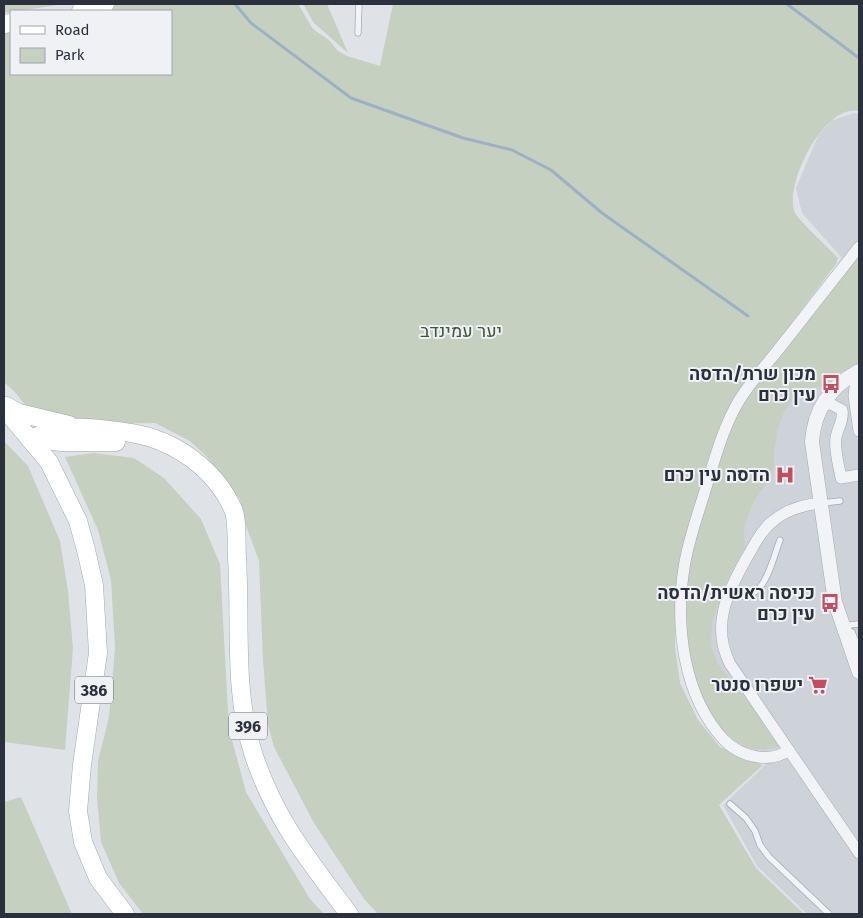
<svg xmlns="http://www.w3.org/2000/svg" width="863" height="918" viewBox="0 0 863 918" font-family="'Fira Sans',Heebo,sans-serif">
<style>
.built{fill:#ced2d9}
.green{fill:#c5d0c1}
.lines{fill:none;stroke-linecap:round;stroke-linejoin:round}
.stream{stroke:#9db1c4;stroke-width:3}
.service-casing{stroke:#a5aab1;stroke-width:7}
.minor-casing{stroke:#a5aab1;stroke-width:12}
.tertiary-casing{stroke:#a5aab1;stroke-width:15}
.primary-casing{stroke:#a0a7b2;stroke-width:19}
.service{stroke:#f2f3f6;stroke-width:5.5}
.minor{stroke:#f2f3f6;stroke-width:11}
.tertiary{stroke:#f2f3f6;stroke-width:14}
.primary{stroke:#fff;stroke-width:18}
.labels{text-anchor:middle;stroke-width:4;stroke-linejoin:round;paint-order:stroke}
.shield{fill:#eff1f5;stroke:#656b74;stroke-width:1}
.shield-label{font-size:16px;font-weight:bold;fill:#2a313d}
.park-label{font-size:18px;fill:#3f5838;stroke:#eff1f5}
.poi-label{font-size:18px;font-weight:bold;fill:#2a313d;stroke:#eff1f5;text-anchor:end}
</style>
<rect width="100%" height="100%" fill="#dfe3e7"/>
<!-- built -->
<path class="built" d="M854 113 859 114V914H807L757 866 723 805 766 764 730 750 696 703 684 681 680 650V593L732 412 842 258 802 213 796 188 818 136 831 121Z"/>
<!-- green -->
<path class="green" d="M4 4H65L4 13Z
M116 4H298L313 29 329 40 338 51 347 56 380 66 393 4H859V111C824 103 783 186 795 213 798 220 831 250 838 258L836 264 737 396 677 588 675 647 680 683 698 720 720 747 763 765 719 805 756 868 804 914H378L364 899 314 823 274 747 268 725 263 660 259 561 245 523 240 499 207 457 190 441 155 423 101 424 78 418 34 417 16 393 4 382V31L11 29V74H171V11H97Z
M303 4H327L348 53 314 23Z
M859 253V364L835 383 805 390 792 400 784 412 778 428 774 452V466L771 477 754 501 748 516 744 530 745 547 726 582 712 623 711 646 718 664 753 708 779 747C744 756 730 739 710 714 692 693 686 647 685 620 683 565 709 476 731 426 735 417 739 406 744 398 755 382 769 366 782 351 807 318 833 286 859 253Z
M4 441 28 466 60 541 68 591 73 648 65 750 4 742Z
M94 453 134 458 164 478 201 519 220 564 229 729 246 792 310 899 324 914H143L119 883 101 842 97 797 98 761 109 717 115 648 111 580 98 530 65 457Z
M21 797 72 914H4V802Z"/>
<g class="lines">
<!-- stream -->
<path class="stream" d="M235 4 251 23 351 98 463 138 512 150 551 170 602 213 748 316
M787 4 859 58"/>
<!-- service casing -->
<g class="service-casing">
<path id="service" d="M358 33 359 4
M822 503 840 501
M728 593C764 608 770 566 780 540
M849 625 859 624
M852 632 859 649
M730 804 746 818 755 831 760 845 769 857 829 914"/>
</g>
<!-- minor casing -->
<g class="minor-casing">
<path id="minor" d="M857 372 854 396 859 431
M819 409 829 403 842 410C844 421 838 427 836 437 834 451 839 465 841 478L859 475
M820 503C803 505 786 510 773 521 761 530 754 546 746 559 727 593 711 626 730 664L859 853
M789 750C770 764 741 757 724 740 683 696 675 626 684 568 688 540 699 512 707 484 716 455 724 425 740 399 752 380 768 363 782 345 807 313 833 280 859 247"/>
</g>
<!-- tertiary casing -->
<g class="tertiary-casing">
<path id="tertiary" d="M859 371C831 386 814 409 812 442L835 602 859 672"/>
</g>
<!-- primary casing -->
<g class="primary-casing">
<path id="primary" d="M81 11 105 4
M4 24 11 23
M6 406 19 413 69 425
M4 408 49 462 78 521 86 550 94 585 98 653 82 765 78 811 83 842 98 878 125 914
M32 439C62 422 98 428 131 433 175 440 215 469 233 509 238 520 236 546 237 558 241 623 233 691 253 753 275 820 308 859 349 914
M35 439 62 442H116"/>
</g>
<!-- service -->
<use href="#service" class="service"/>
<!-- minor -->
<use href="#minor" class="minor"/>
<!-- tertiary -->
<use href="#tertiary" class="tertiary"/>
<!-- primary -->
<use href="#primary" class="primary"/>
</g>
<!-- icons -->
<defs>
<g id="bus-bare" transform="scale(1.5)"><path d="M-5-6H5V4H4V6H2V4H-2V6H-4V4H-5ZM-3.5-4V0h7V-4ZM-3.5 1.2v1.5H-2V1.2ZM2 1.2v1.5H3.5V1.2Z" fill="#c24e62" stroke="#eff1f5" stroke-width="2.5" paint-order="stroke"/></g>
<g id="hospital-bare" transform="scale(1.5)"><path d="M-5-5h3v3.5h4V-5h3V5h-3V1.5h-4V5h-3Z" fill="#c24e62" stroke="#eff1f5" stroke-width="2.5" paint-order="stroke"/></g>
<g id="supermarket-bare" transform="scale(1.5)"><path d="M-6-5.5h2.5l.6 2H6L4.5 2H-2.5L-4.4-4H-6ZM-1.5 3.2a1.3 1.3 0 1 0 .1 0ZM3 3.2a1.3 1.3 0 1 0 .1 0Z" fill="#c24e62" stroke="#eff1f5" stroke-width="2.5" paint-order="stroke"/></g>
</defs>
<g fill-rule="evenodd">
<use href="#bus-bare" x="831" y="384"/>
<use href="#hospital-bare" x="785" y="475"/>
<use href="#bus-bare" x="830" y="603"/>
<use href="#supermarket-bare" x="818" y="685"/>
</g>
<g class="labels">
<!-- shield labels -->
<g class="shield">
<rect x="75" y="676.5" width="38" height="27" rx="4"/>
<rect x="229" y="712.5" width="38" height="27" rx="4"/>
</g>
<g class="shield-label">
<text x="94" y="696">386</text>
<text x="248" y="732">396</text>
</g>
<!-- park labels -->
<g class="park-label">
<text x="461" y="337">יער עמינדב</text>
</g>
<!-- poi labels -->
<g class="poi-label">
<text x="816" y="380">מכון שרת/הדסה<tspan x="816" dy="21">עין כרם</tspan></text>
<text x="770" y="481">הדסה עין כרם</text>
<text x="815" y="599">כניסה ראשית/הדסה<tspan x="815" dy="21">עין כרם</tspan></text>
<text x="803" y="691">ישפרו סנטר</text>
</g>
</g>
<!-- border -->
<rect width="863" height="918" fill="none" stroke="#2a313d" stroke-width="10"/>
<!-- legend -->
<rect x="10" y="10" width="162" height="65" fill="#eff1f5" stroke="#a0a4ab"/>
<rect x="20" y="26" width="25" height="8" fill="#ffffff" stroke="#a0a4ab"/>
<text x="55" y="35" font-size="15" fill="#2a313d">Road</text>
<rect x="20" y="48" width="25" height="15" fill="#c5d0c1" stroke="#a0a4ab"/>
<text x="55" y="60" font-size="15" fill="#2a313d">Park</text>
</svg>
